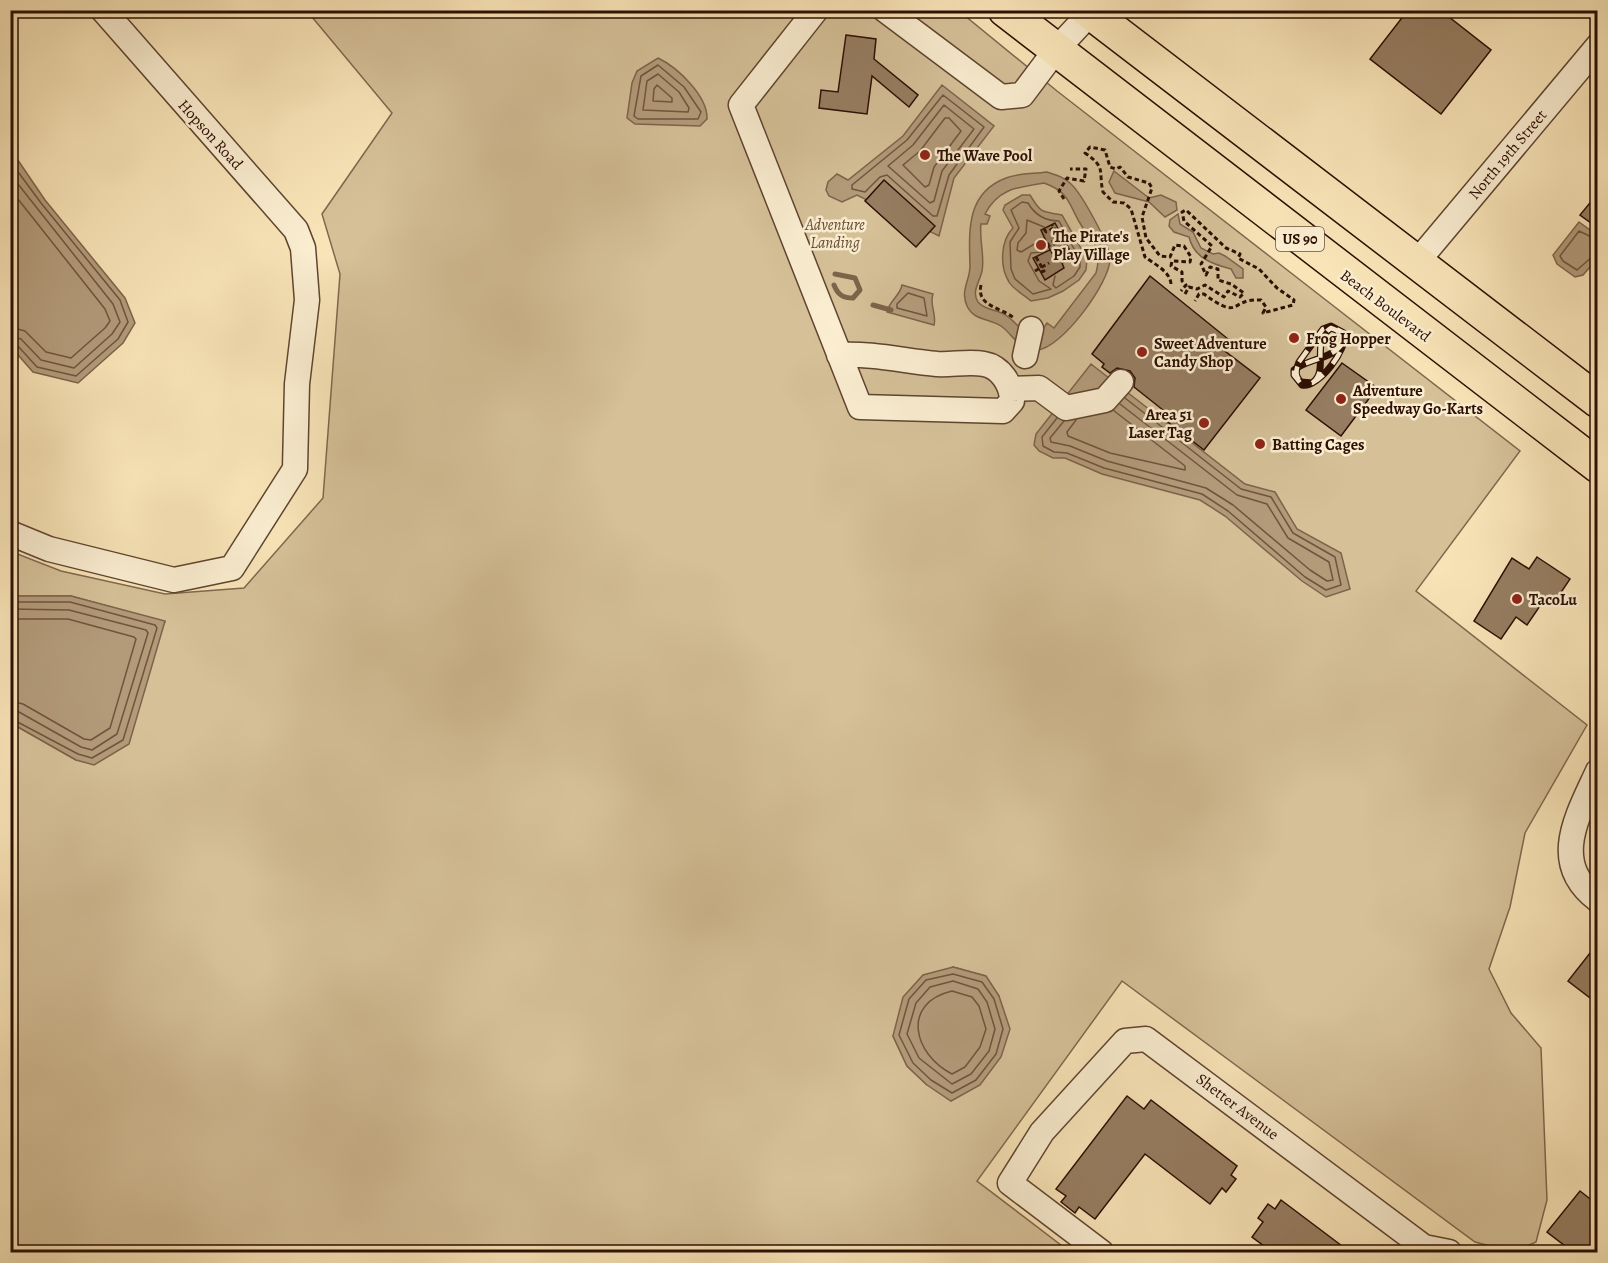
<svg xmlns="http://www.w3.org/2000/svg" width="1608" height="1263" viewBox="0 0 1608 1263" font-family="Alegreya,serif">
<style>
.green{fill:#d5c098;stroke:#80674e;stroke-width:1.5;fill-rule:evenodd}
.water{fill:#b39b7a;stroke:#7d634a;stroke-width:1.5;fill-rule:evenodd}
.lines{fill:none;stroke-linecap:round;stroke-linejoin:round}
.shore{stroke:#70543e;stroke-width:1.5}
.stream{stroke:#7d634a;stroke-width:5}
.building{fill:#967d61;stroke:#2c0e03;stroke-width:1.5}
.minor-casing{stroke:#5f4430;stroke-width:27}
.highway-casing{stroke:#2c0e03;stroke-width:36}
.path{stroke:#2c0e03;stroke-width:3;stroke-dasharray:4.5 3;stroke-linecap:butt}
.minor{stroke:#faedd0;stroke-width:24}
.highway{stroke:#f8e4b7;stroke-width:33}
.rail-casing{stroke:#2c0e03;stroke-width:7}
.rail{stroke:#faedd0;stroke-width:4.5;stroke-dasharray:14;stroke-linecap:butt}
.poi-dot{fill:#8f2418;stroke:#faedd0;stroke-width:2}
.labels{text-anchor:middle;stroke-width:5;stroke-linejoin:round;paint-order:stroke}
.shield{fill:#faedd0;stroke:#6a5140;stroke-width:1.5}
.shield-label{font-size:15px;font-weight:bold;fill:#2c0e03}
.street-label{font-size:16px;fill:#2c0e03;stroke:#faedd0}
.poi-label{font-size:16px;font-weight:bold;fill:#2c0e03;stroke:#faedd0;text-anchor:start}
.park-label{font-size:16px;font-style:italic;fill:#674c37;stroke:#faedd0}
</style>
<rect width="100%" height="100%" fill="#f8e4b7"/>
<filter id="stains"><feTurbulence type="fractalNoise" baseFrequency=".00333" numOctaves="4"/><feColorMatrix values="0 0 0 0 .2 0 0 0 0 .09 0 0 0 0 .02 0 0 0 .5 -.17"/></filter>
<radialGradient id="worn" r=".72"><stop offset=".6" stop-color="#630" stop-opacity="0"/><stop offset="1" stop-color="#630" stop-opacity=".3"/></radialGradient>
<!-- green -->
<path class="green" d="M307 11H959L1057 91 1520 451 1416 591 1587 725 1525 833 1510 907 1489 969 1511 1013 1541 1048 1547 1200 1536 1242 1513 1252 1475 1242 1122 981 977 1181 1070 1252H11V723L76 760 165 622 71 596H11L10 551 61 571 165 594 244 588 323 498 340 274 322 214 392 113ZM953 967 985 976 999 996 927 1085 907 1066 893 1036Z"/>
<!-- water -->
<path class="water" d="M658 58C677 67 708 96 707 119L700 126 635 124 627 118 632 83 637 71Z
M942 85 994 126 954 178 939 236 857 195 842 202 829 196 826 190 828 182 837 174 848 180 903 136Z
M11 150 45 200 125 298 135 323 123 343 78 383 33 372 11 347Z
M1114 171 1149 198 1161 195 1176 202 1177 210 1165 217 1149 202 1115 193 1109 182Z
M1047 172C1056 175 1064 177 1071 184 1081 193 1111 246 1110 259 1110 283 1061 349 1037 350 1017 350 1014 335 1001 326 989 318 974 321 967 306 960 290 970 281 970 266 969 231 966 193 1006 178 1018 173 1034 174 1047 172ZM1044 183C1072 193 1068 206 1083 228L1079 231 1085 238 1089 235C1098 246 1100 259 1096 273L1054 328 1047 323 1038 336C1018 332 1021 326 1007 316 998 309 985 311 978 302 971 292 980 281 982 271 985 256 979 240 981 224H987L990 216 985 214C998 189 1017 187 1044 183Z
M1022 195H1030C1042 215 1042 211 1062 215L1087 259 1086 270 1079 280 1063 291 1048 298 1031 301C1024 295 1013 289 1009 282 999 266 1001 240 1013 228L1003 210 1005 205Z
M1178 214 1180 224 1193 232 1201 248 1213 254 1219 253 1225 256 1243 269V278H1236L1231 269C1212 264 1194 258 1189 237L1174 232 1169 226 1170 220Z
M1579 222 1597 235V259L1583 275 1575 277 1557 264 1553 255Z
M902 285 933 294C929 305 937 314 934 325L887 312C889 301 900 296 902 285Z
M1091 364 1245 484 1275 492 1297 529 1341 553 1350 589 1326 597 1302 581 1225 516 1200 500 1102 474 1065 458H1053L1039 451 1034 445 1036 434Z
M11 596H71L165 621 129 744 94 765 76 760 11 723Z
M953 967 986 976 999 996 1010 1029 1001 1057 980 1085 951 1101 927 1085 907 1066 893 1036 903 997 923 975Z"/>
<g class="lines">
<!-- shore -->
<path class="shore" d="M658 65 684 87 701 112 698 119H638L634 116 641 76Z
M658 74 679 92 689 108 688 112 643 110 647 81Z
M657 85 672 98V102L653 101 654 89Z
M943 95 984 127 949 175 937 216H933L887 175 880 177 865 192 852 189V185L907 140Z
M944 105 974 129 942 171 934 201 930 203 888 166 913 145Z
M945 118H949L961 131 934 167 929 185 925 187 903 165 920 151Z
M10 161 41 203 120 300 128 322 118 339 76 376 37 367 17 345 10 344
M10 174 113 304 120 322 112 334 74 368 41 360 21 339 10 336
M10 189 105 309 110 321 105 328 71 358 46 352 25 331 10 327
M1044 227 1027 220 1026 233 1018 243 1017 250 1021 252 1036 243 1047 247
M1598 240 1579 231 1560 256 1563 261 1577 270 1592 257 1598 256
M1042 252 1031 253 1028 261 1039 281 1051 289 1033 294 1015 279 1011 269 1010 242 1019 228 1011 210 1022 202 1028 203C1035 215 1045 221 1059 221L1080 260V267L1074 276 1056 288 1053 285 1055 276
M908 293 924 298 927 316 897 308V304Z
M1057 418 1042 437 1043 446 1054 452 1067 453 1104 468 1202 494 1228 511 1305 577 1326 590 1341 585 1335 557 1293 533 1271 497 1241 489 1125 398
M1076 420 1067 432 1068 436 1110 453 1185 470V466L1113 410
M1064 421 1050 438 1051 442 1070 446 1107 461 1206 488 1233 505 1310 570 1327 581 1333 580 1329 562 1288 538 1267 504 1237 495 1120 404
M10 602H70L155 625 157 628 123 740 92 758 78 754 10 718
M10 609 69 610 146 630 148 633 117 734 92 750 81 747 19 712 10 711
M10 619H68L134 637 136 639 110 728 91 740 84 739 23 704 10 701
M953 974 982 982 994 999 1003 1029 996 1054 976 1080 952 1093 931 1080 913 1063 899 1035 909 999 926 980Z
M953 981 978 989 987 1002 995 1029 989 1051 971 1074 952 1084 919 1058 907 1034 916 1003 930 987Z
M952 991 972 997 979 1006 986 1029 980 1047 965 1067 952 1074C913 1054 901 1003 952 991Z"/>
<!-- stream -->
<path class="stream" d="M834 285C838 295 843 298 853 298L860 290 855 278 835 274
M873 305 891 310"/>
</g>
<!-- building -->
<path class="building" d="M1408 10H1440L1491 50 1441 114 1370 59Z
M846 35 876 39 874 59 918 95 909 107 872 76 867 114 819 108 821 90 838 92Z
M884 180 935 226 916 247 865 201Z
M1598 193V228L1580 215Z
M1055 223 1073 256 1062 263 1064 268 1045 280 1033 258 1050 250 1041 230Z
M1150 276 1228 339 1221 348 1260 378 1204 450 1164 419 1168 414 1134 387 1135 378 1130 371 1117 368 1110 373 1102 367 1104 364 1092 354Z
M1342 363 1377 388 1341 436 1306 410Z
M1537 557 1570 579 1554 603 1546 597 1527 625 1516 617 1501 639 1474 621 1512 558 1529 569Z
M1598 943V1004L1568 981Z
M1127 1096 1144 1109 1151 1100 1237 1166 1231 1175 1236 1179 1226 1192 1222 1188 1210 1204 1145 1154 1095 1219 1079 1207 1075 1213 1061 1202 1066 1196 1056 1189Z
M1580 1191 1598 1205V1252H1573L1547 1232Z
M1281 1200 1350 1252H1272L1252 1237 1263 1222 1258 1218 1268 1204 1275 1209Z"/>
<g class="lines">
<!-- minor casing -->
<g class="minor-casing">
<path id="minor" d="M816 10 741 105 860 407 1003 411 1012 401C1012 385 1001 367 984 364 969 361 952 365 937 364 904 361 872 353 839 355
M885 10 1001 97 1022 95 1055 51 1093 10
M1417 262 1598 46
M1025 356 1031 329
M1012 389 1039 388 1066 408 1105 400 1121 382
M10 533 49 549 174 580 232 568 295 469 297 384 307 300 303 248 296 230 103 10
M1598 771C1577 817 1549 863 1598 900
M1101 1252 1010 1183 1042 1132 1125 1041 1146 1039 1424 1247 1449 1252"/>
</g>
<!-- highway casing -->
<g class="highway-casing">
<path id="highway" d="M1005 10 1598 466
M1087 10 1598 401"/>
</g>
<!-- path -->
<path class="path" d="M1064 199 1059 191 1067 178 1084 181 1086 169H1070
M1054 228 1059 238 1048 244 1056 259
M1044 229 1046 232 1054 228 1052 225
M1059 238 1063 240 1071 258
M1053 241 1060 253 1055 256
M1036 257 1044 271 1041 272
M1035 271 1049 263
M1171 284C1170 271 1154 264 1145 257L1131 209 1124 203 1113 202 1103 192C1098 171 1107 168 1085 153L1090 147 1105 150 1110 167 1116 169 1120 167 1128 177 1149 183 1152 188 1142 217 1146 238 1160 256 1170 257 1175 245 1184 246 1191 257 1190 262 1172 261 1171 266 1182 272V281L1186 285 1181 291
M981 285C976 307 1002 307 1015 319
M1185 294 1189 287 1197 289 1205 285 1224 297 1228 291 1240 297 1244 293 1231 284 1218 280V269L1210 267 1206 275 1201 264 1212 246 1184 221 1182 212 1186 210 1226 248 1240 254 1238 258 1259 269 1277 288 1294 300 1293 305 1263 313 1266 307 1261 300C1229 298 1242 322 1204 294H1199L1195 301"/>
<!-- minor -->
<use href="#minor" class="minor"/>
<!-- highway -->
<use href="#highway" class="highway"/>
<!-- rail casing -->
<g class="rail-casing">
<path id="rail" d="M1299 362 1323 329 1331 326 1344 333C1349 348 1318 389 1302 385L1294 375V370C1308 358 1337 359 1344 340 1341 333 1338 330 1331 328 1310 341 1330 371 1312 383L1301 382C1294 375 1296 370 1299 362"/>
</g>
<!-- rail -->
<use href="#rail" class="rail"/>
</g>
<!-- markers -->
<g class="poi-dot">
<circle cx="925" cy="155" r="6"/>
<circle cx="1041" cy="245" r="6"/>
<circle cx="1294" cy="338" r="6"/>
<circle cx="1142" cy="352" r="6"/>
<circle cx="1341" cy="399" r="6"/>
<circle cx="1204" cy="423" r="6"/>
<circle cx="1260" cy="444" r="6"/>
<circle cx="1517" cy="599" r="6"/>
</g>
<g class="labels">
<!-- shield labels -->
<rect class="shield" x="1276" y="227" width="48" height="24" rx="4.5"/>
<g class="shield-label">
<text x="1300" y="244">US 90</text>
</g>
<!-- street labels -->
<g class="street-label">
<text transform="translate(211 134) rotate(48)" y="6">Hopson Road</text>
<text transform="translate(1507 154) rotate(-50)" y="6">North 19th Street</text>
<text transform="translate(1386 305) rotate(37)" y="6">Beach Boulevard</text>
<text transform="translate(1238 1106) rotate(37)" y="6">Shetter Avenue</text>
</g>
<!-- poi labels -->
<g class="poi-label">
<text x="937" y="161">The Wave Pool</text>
<text x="1053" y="242">The Pirate's<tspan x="1053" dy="18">Play Village</tspan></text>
<text x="1306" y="344">Frog Hopper</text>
<text x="1154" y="349">Sweet Adventure<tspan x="1154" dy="18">Candy Shop</tspan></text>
<text x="1353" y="396">Adventure<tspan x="1353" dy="18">Speedway Go-Karts</tspan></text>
<text x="1192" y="420" text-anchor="end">Area 51<tspan x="1192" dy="18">Laser Tag</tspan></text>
<text x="1272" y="450">Batting Cages</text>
<text x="1529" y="605">TacoLu</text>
</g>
<!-- park labels -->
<g class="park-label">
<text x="835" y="230">Adventure<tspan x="835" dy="18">Landing</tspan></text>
</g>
</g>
<!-- margin -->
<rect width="1608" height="1263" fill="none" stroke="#f8e4b7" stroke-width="36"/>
<rect x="12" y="12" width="1584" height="1239" fill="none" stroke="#2c0e03" stroke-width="3"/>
<rect x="18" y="18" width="1572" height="1227" fill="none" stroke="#2c0e03" stroke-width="1.5"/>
<rect width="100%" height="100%" filter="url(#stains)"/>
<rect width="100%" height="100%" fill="url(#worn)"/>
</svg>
